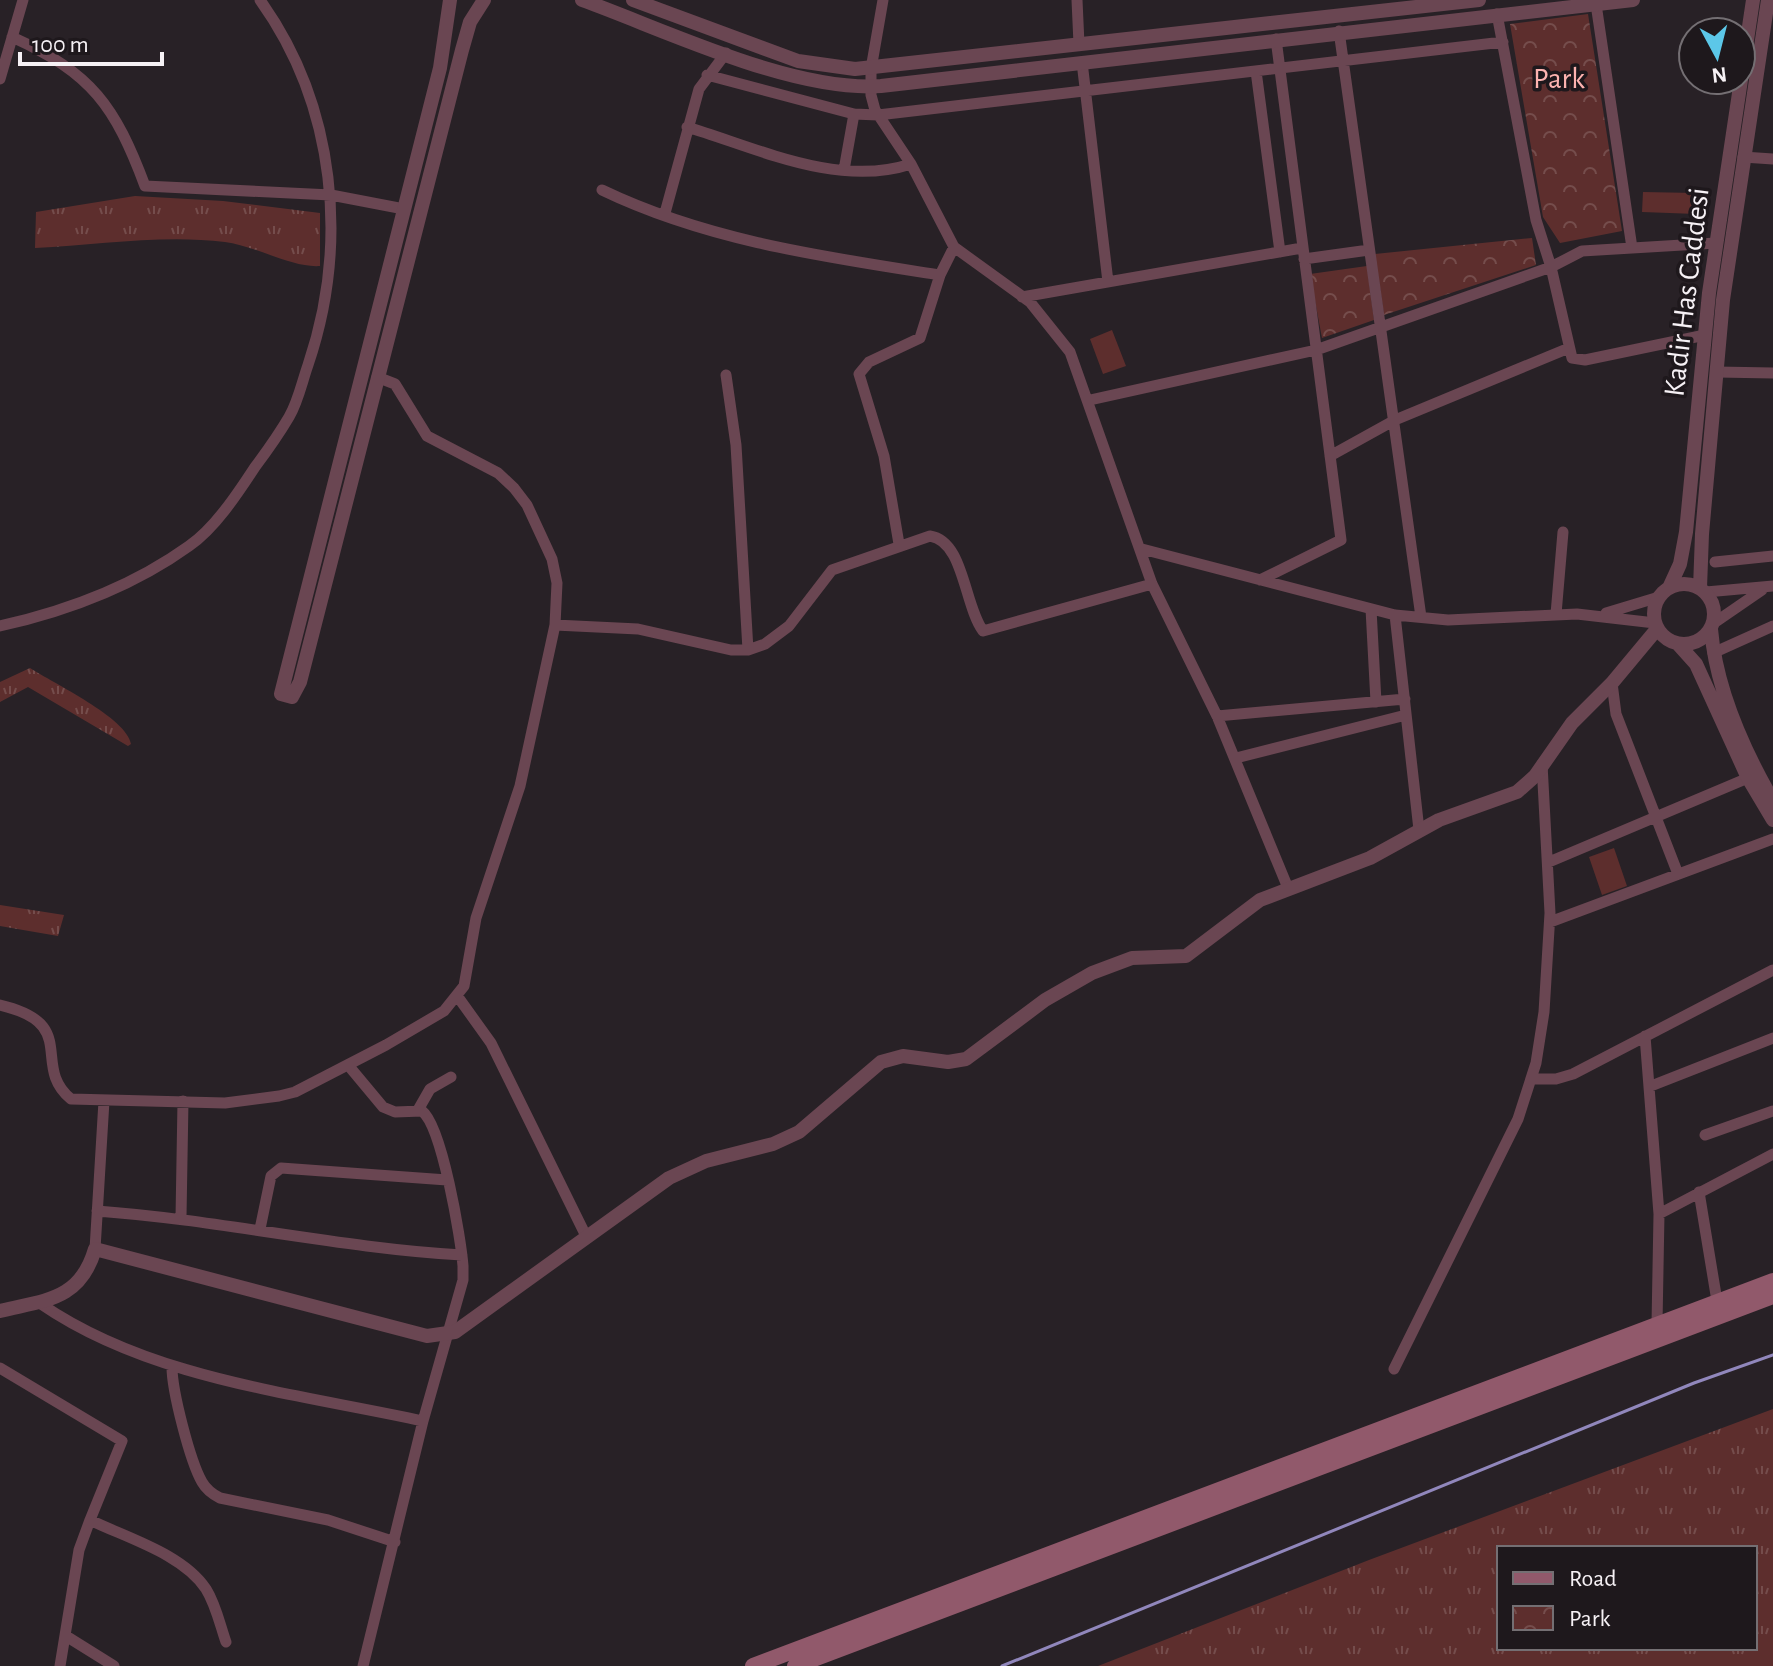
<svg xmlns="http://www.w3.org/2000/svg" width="1773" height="1666" viewBox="0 0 1773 1666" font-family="'Alegreya Sans',sans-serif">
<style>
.grass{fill:url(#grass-tufts);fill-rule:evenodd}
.park{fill:url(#park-crowns)}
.pitch{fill:#5d2e2d}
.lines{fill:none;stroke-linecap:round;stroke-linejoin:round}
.stream{stroke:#9187bc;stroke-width:3}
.minor{stroke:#6a4652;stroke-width:11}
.tertiary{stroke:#6a4652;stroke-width:14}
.secondary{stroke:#91596b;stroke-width:16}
.labels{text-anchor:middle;stroke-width:7;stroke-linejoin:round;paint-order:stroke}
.park-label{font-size:30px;fill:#fdb3b0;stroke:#1e181c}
.street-label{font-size:30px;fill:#f6f1f5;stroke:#1e181c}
</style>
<defs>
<pattern id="grass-tufts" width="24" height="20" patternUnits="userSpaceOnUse" patternTransform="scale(2)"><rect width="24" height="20" fill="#5d2e2d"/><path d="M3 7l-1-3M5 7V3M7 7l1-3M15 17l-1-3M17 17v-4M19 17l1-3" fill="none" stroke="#754d4c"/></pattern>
<pattern id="park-crowns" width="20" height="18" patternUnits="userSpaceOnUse" patternTransform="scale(2)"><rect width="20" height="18" fill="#5d2e2d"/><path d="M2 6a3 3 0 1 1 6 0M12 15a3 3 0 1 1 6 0" fill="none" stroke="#754d4c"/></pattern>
</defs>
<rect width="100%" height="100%" fill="#282126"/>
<!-- grass -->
<path class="grass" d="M135 196 223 201 320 213V266C292 268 256 246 225 242 164 234 97 245 35 248L36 212Z
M30 668C53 683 127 718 131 744L128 746 28 687 0 702V682Z
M0 905 64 915 58 936 0 926Z
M1773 1409V1666H1098L1369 1560ZM1755 1548V1648H1499V1548Z"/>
<!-- park -->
<path class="park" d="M1588 14 1622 231 1560 243 1543 217 1510 24Z
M1532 238 1536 265 1384 315 1375 254Z
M1367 266 1374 320 1322 338 1310 274Z"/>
<!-- pitch -->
<path class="pitch" d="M1643 192 1696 193V214L1642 212Z
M1112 330 1126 366 1103 374 1090 339Z
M1614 848 1627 886 1602 895 1589 857Z"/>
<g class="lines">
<!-- stream -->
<path class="stream" d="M1002 1666 1694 1383 1773 1355"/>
<!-- minor -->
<path class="minor" d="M883 0 871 69V95L875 110 911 164 954 247 1030 302 1070 352 1152 584 1217 716 1288 888
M1077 0 1079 44
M1596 4 1632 248
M1497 14 1536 220 1551 267 1572 358 1585 360 1705 335
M1339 31 1421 617
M12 37C92 73 115 106 145 186L331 195 404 209
M1082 62 1108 282
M1256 71 1280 252
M707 75 854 114 878 115 1503 42
M0 79 23 0
M687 127C757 148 838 188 911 164
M1743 157 1773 159
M844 170 854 114
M602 190C708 241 825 257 940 275
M665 213 699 89 726 53
M1304 259 1369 250
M1022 297 1302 248
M1717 372 1773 373
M726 375 736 445 748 650
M1090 400 1316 350 1551 267 1582 251 1716 243
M1330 456 1395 420 1569 348
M899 544 884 456 859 374 869 362 920 338 940 275 954 247
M1142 549 1395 615 1448 620 1577 614 1655 623
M1715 562 1773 556
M1260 580 1341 540 1276 39
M1706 592 1773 586
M1371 609 1376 702
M1606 613 1659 597
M1556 614 1563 532
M1395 615 1419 830
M1714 623 1762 590
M555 625 638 629 731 650H748L765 644 789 626 832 570 930 536C964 541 964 605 983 631L1152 584
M0 626C67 611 132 587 189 546 215 528 238 493 255 467 267 451 279 434 289 417 298 402 302 382 308 365 349 244 336 106 260 0
M1713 653 1773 626
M1612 683 1616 714 1678 874
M1217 716 1405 699
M1236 758 1406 715
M1549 862 1748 778
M1550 922 1773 839
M458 997 491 1043 587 1238
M0 1005C81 1024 30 1065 71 1099L225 1103 279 1096 295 1092 386 1045 444 1011 464 986 476 918 520 786 555 625 557 583 552 559 527 505 514 488 498 473 427 436 395 384 377 377
M1645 1036 1659 1214 1657 1324
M348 1065 383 1107 395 1112 422 1111C442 1126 461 1239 463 1266V1280L423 1421 363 1666
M1532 1079H1556L1573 1074 1773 970
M1651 1086 1773 1038
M418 1110 430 1089 451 1077
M1705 1135 1773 1111
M1699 1192 1717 1301
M97 1211C220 1220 340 1248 462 1255
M1659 1214 1773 1154
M181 1217 183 1101
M260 1229 271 1176 281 1168 447 1180
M95 1249 104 1101
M41 1304C150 1379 295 1393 423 1421
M172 1367C172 1391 190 1461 202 1482 206 1489 212 1494 220 1498L328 1520 395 1542
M0 1368 122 1441 90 1520
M1394 1369 1518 1119 1536 1063 1544 1012 1550 913 1542 764
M66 1636 114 1666
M60 1666 79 1550 90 1520C127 1538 183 1554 206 1589 216 1605 220 1625 226 1642"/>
<!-- tertiary -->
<path class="tertiary" d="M450 0 440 68 281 694 292 697 300 682 462 50 470 22 484 0
M582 0C668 31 792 92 881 86L1633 0
M633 0 798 61 855 69 1479 0
M1654 614a30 30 0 1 1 60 0a30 30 0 1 1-60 0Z
M1669 588 1680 564 1686 532 1709 293 1753 0
M1700 588 1702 534 1723 300 1768 0
M1711 629C1716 689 1743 749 1773 801
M1678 644 1696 664 1748 778 1773 820
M0 1311C44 1300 80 1301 95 1249L427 1336 455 1332 669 1178 706 1161 773 1144 799 1132 881 1062 903 1056 948 1062 966 1059 1045 1000 1092 973 1132 958 1186 956 1260 900 1370 858 1439 820 1517 792 1535 776 1572 723 1612 683 1657 629"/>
<!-- secondary -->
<path class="secondary" d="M753 1666 1773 1281
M795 1666 1773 1296"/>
</g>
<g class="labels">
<!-- park labels -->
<g class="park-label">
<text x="1559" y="88">Park</text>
</g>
<!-- street labels -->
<g class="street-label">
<text transform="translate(1686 292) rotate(-83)" y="10">Kadir Has Caddesi</text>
</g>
</g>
<!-- legend -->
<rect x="1497" y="1546" width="260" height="104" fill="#1e181c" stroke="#746f73" stroke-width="2"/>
<rect x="1513" y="1572" width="40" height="12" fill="#91596b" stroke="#746f73" stroke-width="2"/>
<text x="1569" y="1586" font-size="24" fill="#f6f1f5">Road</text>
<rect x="1513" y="1606" width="40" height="24" fill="url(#park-crowns)" stroke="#746f73" stroke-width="2"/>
<text x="1569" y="1626" font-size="24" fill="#f6f1f5">Park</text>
<!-- north arrow -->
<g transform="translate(1717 56) rotate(173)"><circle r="38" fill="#1e181c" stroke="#746f73" stroke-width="2"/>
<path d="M0-6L14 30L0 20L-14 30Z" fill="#5cc7e8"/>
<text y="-12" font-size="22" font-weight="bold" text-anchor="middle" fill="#f6f1f5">N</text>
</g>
<!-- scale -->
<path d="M20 52v12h142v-12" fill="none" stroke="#f6f1f5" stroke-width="4"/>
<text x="32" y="52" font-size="24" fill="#f6f1f5" stroke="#1e181c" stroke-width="6" paint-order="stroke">100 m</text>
</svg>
